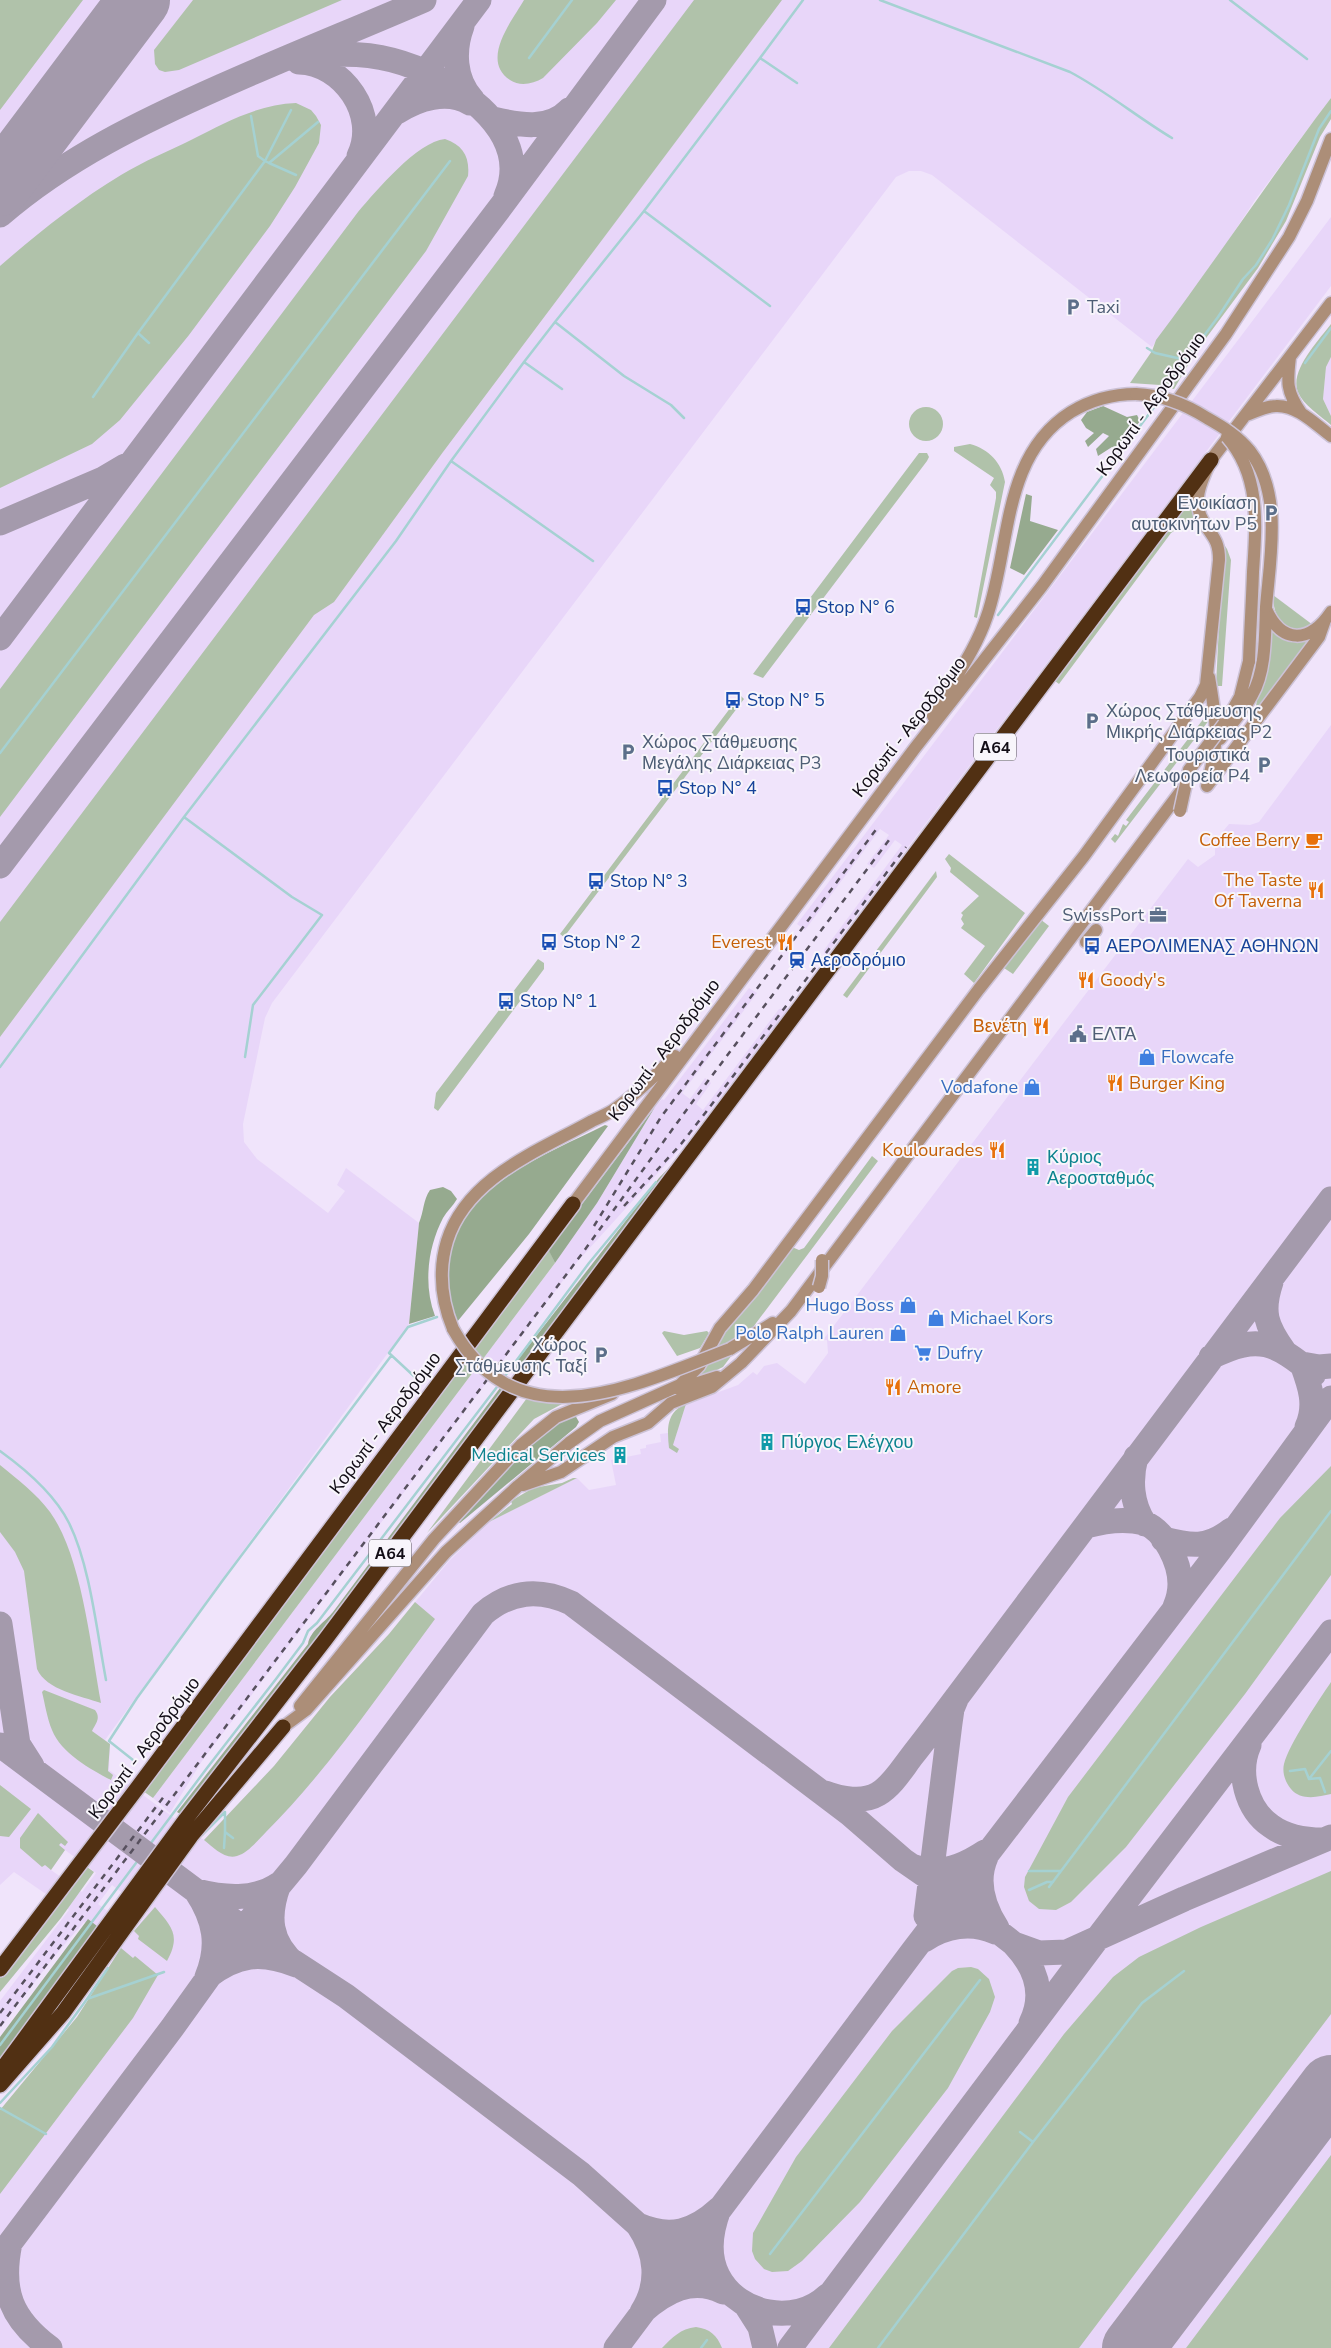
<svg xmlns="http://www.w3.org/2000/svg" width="1331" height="2348" viewBox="0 0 1331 2348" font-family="'Nunito Sans',sans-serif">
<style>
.built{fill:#e8d6f9;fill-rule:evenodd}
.green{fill:#b0c2aa}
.forest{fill:#96aa8f}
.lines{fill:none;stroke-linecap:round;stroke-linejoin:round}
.stream{stroke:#a5d1d2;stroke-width:2.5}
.taxiway{stroke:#a49aac;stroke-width:25}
.runway{stroke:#a49aac;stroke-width:62}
.minor-casing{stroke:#ccc2d6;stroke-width:15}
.highway-casing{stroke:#ccc2d6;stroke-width:18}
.minor{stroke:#ac8e78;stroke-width:12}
.highway{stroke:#513013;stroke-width:15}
.rail{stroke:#57505e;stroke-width:2.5;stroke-dasharray:6 6;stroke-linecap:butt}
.minor-bridge-casing{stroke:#ccc2d6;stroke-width:15;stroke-linecap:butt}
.minor-bridge{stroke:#ac8e78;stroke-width:12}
.labels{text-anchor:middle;stroke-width:4;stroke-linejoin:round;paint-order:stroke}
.shield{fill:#f8f5fb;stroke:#57535b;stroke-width:1}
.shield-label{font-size:16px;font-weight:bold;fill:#120d16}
.service-label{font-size:18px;fill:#4e5e75;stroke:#f8f5fb;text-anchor:start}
.street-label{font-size:18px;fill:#120d16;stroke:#f8f5fb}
.transit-label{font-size:18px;fill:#164399;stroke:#f8f5fb;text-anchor:start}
.food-label{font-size:18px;fill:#c56008;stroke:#f8f5fb;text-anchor:end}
.shop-label{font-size:18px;fill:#366cbe;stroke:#f8f5fb;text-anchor:start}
.culture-label{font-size:18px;fill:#0d838f;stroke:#f8f5fb;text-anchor:start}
</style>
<rect width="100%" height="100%" fill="#f0e4fb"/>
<!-- built -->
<path class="built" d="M0 0H1331V98L1255 200 1219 255 1152 347 932 175 921 171H909L896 177 272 1003 265 1018 243 1124 244 1142 257 1159 328 1213 345 1191 337 1185 346 1168 419 1223 409 1324 105 1740 110 1744 109 1770 204 1840 274 1766 330 1697 389 1634 449 1561 489 1522 577 1478 589 1490 616 1485 611 1460 641 1454 640 1449 646 1448V1445L661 1442 660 1434 668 1433 675 1438 686 1404 738 1385 753 1372 757 1375 764 1366 777 1363 805 1384 828 1353 827 1340H823L1188 859 1198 867 1215 855V841L1229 824 1250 825 1259 822 1331 725V2348H0V2139L23 2109 120 1948 84 1922 53 1958 0 2028V2001L69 1910 14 1872 0 1885ZM65 1850 96 1873 82 1892 51 1870ZM112 1885 148 1912 134 1931 98 1904Z
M1331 217V286L825 957 824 950 902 845 895 840 874 868 867 864 889 835 880 829 805 930 797 924Z
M1331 357V416L1323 399 1326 367Z
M749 988 757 993 682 1093 690 1099 705 1078 711 1083 696 1104 703 1110 779 1009 789 1008 687 1141 577 1262 202 1761 170 1813 153 1798 555 1263 597 1203 655 1107 662 1099 664 1100Z"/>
<!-- green -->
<path class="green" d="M0 0H83L0 110Z
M193 0H342L179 70 165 72 159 70 155 64 154 50Z
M524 0H616L597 23 543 78C533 84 520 87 510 80 480 60 512 21 524 0Z
M694 0H782L443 452 334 602 314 615 0 1037V922Z
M1331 98V119L1320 137 1286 221 1258 268 1195 353 1174 389 1160 385 1130 383 1152 351 1156 340C1216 260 1271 177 1331 98Z
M296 103 311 110 316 116 321 125 319 143 295 187 270 226 189 335 120 420 92 444 0 488V266C38 233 78 201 121 175 144 161 169 151 193 139 224 123 259 104 296 103Z
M445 139C463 145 470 157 468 176L426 251 0 817V689L358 212C377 190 417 142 445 139Z
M1331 324V357L1326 367 1323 399 1331 416V425C1321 416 1303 405 1298 392 1289 371 1319 340 1331 324Z
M909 424a17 17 0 1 1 34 0a17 17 0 1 1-34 0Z
M970 444C989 449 1002 463 1005 482L977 618 974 617 996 498V492L990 485 994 478 954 451V447Z
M919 453H927L929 457 927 461 763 678 753 674Z
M1193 495 1198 521 1184 524 1171 533 1059 684 1055 681Z
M1223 543 1227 549 1231 560 1222 686H1216Z
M1273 595 1313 625C1309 627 1303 631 1298 631 1279 631 1273 610 1273 595Z
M1268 625 1313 636 1255 713Z
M740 695 744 699 564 937 560 934Z
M1211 709 1213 715 1115 843 1111 839 1115 834 1118 836 1123 824 1126 826 1129 822 1126 820Z
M949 854 1025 913 974 983 964 974 985 946 961 928 964 924 961 919 963 915 961 913 979 896 950 872 951 868 945 859Z
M936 871 937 877 847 998 843 995Z
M1040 919 1049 926 1013 974 1004 968Z
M538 959 544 963V969L438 1111 434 1108 436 1093Z
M872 1156 878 1161 723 1367 694 1381 703 1371 716 1341 792 1247 799 1250 804 1248Z
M548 1248 555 1263 153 1798 143 1791Z
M664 1331 684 1335 707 1331 709 1333 700 1348 677 1356 662 1333Z
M527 1398 562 1404 534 1419 427 1533Z
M686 1404 673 1445 679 1449 677 1453 669 1448C667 1429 666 1412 686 1404Z
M0 1465C17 1479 37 1494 50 1512 82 1556 91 1649 101 1703 81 1696 46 1690 37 1669L24 1571 15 1552 0 1532Z
M1331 1466V1575L1245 1694 1126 1847 1071 1902 1056 1910 1039 1909 1029 1901 1024 1887 1025 1877 1068 1797 1280 1518Z
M573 1478H577L489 1522 512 1504 511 1501 533 1488 562 1483Z
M415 1602 435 1619C382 1690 329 1769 266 1832 258 1840 248 1853 237 1856 225 1860 213 1847 204 1840L274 1766 330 1697 389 1634Z
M1331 1682V1794C1318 1797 1301 1801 1291 1789 1285 1782 1282 1772 1284 1764 1289 1744 1319 1700 1331 1682Z
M44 1690 95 1710C101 1718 96 1723 92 1731L110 1744 108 1771 113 1775 111 1780C90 1769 61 1753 52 1730 47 1718 45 1704 42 1692Z
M0 1785 31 1809 9 1837 0 1836Z
M38 1813 68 1842 65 1846 61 1843 59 1845 65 1850 51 1870 45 1865 42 1867 20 1848V1838Z
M87 1867 94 1872 61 1918 0 1992V1976Z
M1331 1871V2014L1079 2348H829L1064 2034 1113 1977 1139 1957 1201 1927Z
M155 1907C172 1927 181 1935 167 1961L138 1939 139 1936 134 1931Z
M121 1948 133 1958 135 1956 158 1975 133 2018 0 2194V2110L77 2017Z
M971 1967 978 1969 989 1979 995 1997 990 2012 948 2088 860 2202 802 2261 788 2271 772 2272 764 2269 755 2259 752 2251 753 2233 796 2157 892 2031 952 1971 958 1968Z
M1331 2155V2348H1186Z
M696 2327C710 2329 717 2335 722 2348H662C673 2337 680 2329 696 2327Z"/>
<!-- forest -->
<path class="forest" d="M1103 406 1127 417 1137 415 1140 421 1118 451 1112 447 1098 456 1096 449 1109 436 1103 433 1088 447 1085 441 1094 433 1086 428 1081 420 1087 412Z
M1026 494 1032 496 1030 521 1058 530 1024 575 1010 568Z
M655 1107 597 1203 555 1263 548 1249Z
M605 1125 608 1126 529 1234 457 1322C448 1301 445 1281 449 1259 461 1184 546 1155 605 1125Z
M694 1142 517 1375 509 1371 659 1178Z
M443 1187 451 1191 457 1199C453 1206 447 1211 443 1218 428 1247 423 1284 435 1316L409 1324 419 1223C424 1211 423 1200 430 1190Z
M500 1388 506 1390 182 1815 177 1812 308 1644C310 1631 325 1622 333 1612Z
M575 1415 579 1422 576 1427 460 1523 455 1520 539 1433Z
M88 1919 97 1926 0 2059V2037Z"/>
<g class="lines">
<!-- stream -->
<path class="stream" d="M880 0 1070 72C1106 91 1137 117 1172 138
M1230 0 1307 59
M529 58 572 0
M760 58 803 0
M269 163 265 161 291 110
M296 175 269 163 318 122
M644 211 760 58 797 83
M555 322 644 211 770 306
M138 333 265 161 258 156 251 116
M1147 348 1155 353 1186 360
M524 362 555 322 624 376 671 405 684 418
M1305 363 1331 328
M1164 394 1188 357 1218 317 1243 279 1256 265 1272 240 1289 205 1319 129 1331 111
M93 397 138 333 149 343
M451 461 524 362 562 389
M998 615 1158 402
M0 753 450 161
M245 1057 253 1005 322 915 292 897 184 817 396 541 451 461 593 561
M0 1067 184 817
M505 1376 589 1263 656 1182
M417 1379 389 1353 408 1327 437 1317
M0 1451C25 1469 55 1495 69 1523 90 1565 97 1633 106 1680
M133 1760 109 1741 137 1698 223 1580 391 1356
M1290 1771 1305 1769 1309 1779 1320 1778 1325 1792
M1309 1779 1331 1751
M202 1835 225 1812V1832
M224 1848 225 1832 233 1838
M1029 1871H1060
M1049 1887 1331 1511
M1029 1890 1047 1882H1053
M108 1968 87 1999 164 1972
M0 2045 207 1768 276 1679 303 1643 308 1631 317 1623 500 1383
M0 2103 52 2047 87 1999
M0 2108 46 2134
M1020 2132 1033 2142
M770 2254 980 1980
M701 2348 707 2340
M878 2348 1033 2142 1142 2003 1184 1971"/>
<!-- taxiway -->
<path class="taxiway" d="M462 26C453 50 454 79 472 99
M309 57C336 53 365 53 392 60 447 74 536 129 506 196
M299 62C343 63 379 115 359 156
M397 112C417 99 447 89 470 103
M493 119C519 125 549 131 569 110
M0 215C66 158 143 121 222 86 289 56 357 29 424 0
M0 523 103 479 125 466
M0 638 479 0
M0 866 502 205 654 0
M1271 1282C1261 1312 1266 1326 1284 1351
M1211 1357C1260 1333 1275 1343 1314 1374
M1307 1427C1317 1405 1310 1386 1302 1364L1319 1367 1331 1366
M1136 1457C1130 1479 1131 1504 1145 1524
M1086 1526C1104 1521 1125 1518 1144 1523 1165 1530 1180 1563 1180 1584 1180 1592 1178 1600 1175 1607
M1163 1539C1191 1546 1207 1549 1231 1530
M0 1624 18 1744 32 1766
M957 1697 1331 1199
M0 1745 196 1891 243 1929 346 1996 581 2174 638 2225 746 2305 760 2327 765 2348
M1249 1745C1237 1772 1246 1809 1271 1826 1286 1837 1304 1840 1323 1840
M825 1793C841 1799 863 1803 878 1794 892 1786 902 1769 912 1756 927 1737 942 1717 957 1697L952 1709 950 1723 926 1916
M986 1857C975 1882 983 1906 997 1928
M915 1867C939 1877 964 1866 985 1852
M279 1884C267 1916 269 1942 296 1965 261 1951 237 1954 207 1977 220 1945 215 1920 196 1891 224 1898 254 1901 279 1884Z
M924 1940C945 1926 971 1921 995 1932
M1014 1944C1035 1966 1046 1993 1031 2023
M723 2292C692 2276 665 2292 642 2312 660 2284 657 2253 638 2225 670 2239 694 2232 719 2209 711 2230 707 2255 718 2276 738 2315 795 2326 827 2296
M50 2348C11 2319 0 2291 10 2243L172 2028 243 1929 296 1865 483 1614C510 1591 539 1588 571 1603L850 1814 903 1860 929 1878 1014 1944 1039 1953 1067 1952 1184 1899 1331 1837
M616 2348 913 1951 1219 1551 1331 1398
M790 2348 1097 1939 1331 1632"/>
<!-- runway -->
<path class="runway" d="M0 185 139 0
M1133 2348 1331 2086"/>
<!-- minor casing -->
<g class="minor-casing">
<path id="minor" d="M1290 357C1287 382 1286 391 1301 413
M1246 415C1255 412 1266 406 1276 406 1297 405 1315 424 1331 436
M1266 609C1282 645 1310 643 1331 612
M1231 713 1240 697 1249 661
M933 716C951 683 975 652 987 616 1011 547 1001 456 1071 412 1091 400 1113 394 1136 394
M1220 739C1230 725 1244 711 1252 695 1266 671 1265 635 1266 607
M1208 781C1220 737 1216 720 1209 677
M1207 786 1319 637 1325 620
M1086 942 1096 930
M573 1204 915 748 1042 586 1226 334 1289 237 1307 201 1331 139
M453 1329C441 1300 438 1271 447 1241 467 1177 539 1151 592 1121 600 1117 608 1114 615 1109 636 1094 657 1074 675 1056
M730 1349 773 1323
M679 1389 717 1377
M523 1485 561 1472 613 1437 648 1423 671 1403 712 1387 741 1363 791 1311 1187 783
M300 1706 434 1539 521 1445 556 1417 612 1394
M283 1727 306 1710 446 1552 518 1486 569 1443 600 1421 680 1385 699 1366 720 1328 753 1290 979 989 1084 856 1200 697 1206 685 1219 560C1219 539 1212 537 1203 521 1191 500 1202 480 1211 460L1331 303"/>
</g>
<!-- highway casing -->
<g class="highway-casing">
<path id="highway" d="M0 1969 138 1787 573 1204
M0 2072 186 1819 325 1640 1211 460
M0 2085 63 2013 191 1836 283 1727"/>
</g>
<!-- minor -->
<use href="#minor" class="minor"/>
<!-- highway -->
<use href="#highway" class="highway"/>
<!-- rail -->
<path class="rail" d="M624 1206 681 1144 706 1112 906 847
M594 1226 661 1117 878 827
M0 2013 165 1795
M0 2026 581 1255 693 1101 892 836"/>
<!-- minor-bridge casing -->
<g class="minor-bridge-casing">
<path id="minor-bridge" d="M1136 394C1163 395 1185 404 1207 418 1223 427 1238 436 1250 451 1283 494 1270 557 1266 607
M1227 437C1261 476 1256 525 1253 572 1252 602 1250 632 1249 661
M1180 811 1189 770 1224 724
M819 1287 822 1276V1260
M453 1329C518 1445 635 1385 730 1349"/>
</g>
<!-- minor-bridge -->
<use href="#minor-bridge" class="minor-bridge"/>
</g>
<!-- icons -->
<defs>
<g id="parking-bare" transform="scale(1.35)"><path d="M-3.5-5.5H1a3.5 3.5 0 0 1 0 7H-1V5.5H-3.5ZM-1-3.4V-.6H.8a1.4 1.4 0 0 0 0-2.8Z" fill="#5c6f8a" stroke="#f8f5fb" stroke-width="2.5" paint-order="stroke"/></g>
<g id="bus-bare" transform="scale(1.35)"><path d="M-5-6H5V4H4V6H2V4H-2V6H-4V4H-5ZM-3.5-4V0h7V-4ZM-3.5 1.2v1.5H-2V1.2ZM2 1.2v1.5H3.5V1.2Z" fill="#1a4fb4" stroke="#f8f5fb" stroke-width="2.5" paint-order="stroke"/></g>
<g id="cafe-bare" transform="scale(1.35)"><path d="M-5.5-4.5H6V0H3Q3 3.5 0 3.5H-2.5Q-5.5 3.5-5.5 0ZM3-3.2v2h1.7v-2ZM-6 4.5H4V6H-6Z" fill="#e8710a" stroke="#f8f5fb" stroke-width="2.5" paint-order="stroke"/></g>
<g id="restaurant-bare" transform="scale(1.35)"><path d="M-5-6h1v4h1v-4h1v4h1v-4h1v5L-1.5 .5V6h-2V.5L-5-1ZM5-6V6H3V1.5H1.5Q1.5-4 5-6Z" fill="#e8710a" stroke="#f8f5fb" stroke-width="2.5" paint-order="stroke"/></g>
<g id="office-bare" transform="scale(1.35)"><path d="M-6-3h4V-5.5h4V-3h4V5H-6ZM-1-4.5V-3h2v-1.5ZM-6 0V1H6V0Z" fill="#5c6f8a" stroke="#f8f5fb" stroke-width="2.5" paint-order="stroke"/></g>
<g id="station-bare" transform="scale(1.35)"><path d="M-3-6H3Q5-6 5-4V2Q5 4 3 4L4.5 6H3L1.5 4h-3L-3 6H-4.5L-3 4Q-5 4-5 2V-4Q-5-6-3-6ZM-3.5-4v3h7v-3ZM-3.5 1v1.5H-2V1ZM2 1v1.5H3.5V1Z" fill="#1a4fb4" stroke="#f8f5fb" stroke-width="2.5" paint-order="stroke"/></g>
<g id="civic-bare" transform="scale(1.35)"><path d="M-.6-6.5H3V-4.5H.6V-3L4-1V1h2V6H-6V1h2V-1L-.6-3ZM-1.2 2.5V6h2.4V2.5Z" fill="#5c6f8a" stroke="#f8f5fb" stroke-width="2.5" paint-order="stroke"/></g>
<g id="shop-bare" transform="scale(1.35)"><path d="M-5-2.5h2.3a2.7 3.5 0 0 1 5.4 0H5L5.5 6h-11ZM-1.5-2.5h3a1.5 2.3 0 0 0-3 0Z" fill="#3f7fe0" stroke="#f8f5fb" stroke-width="2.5" paint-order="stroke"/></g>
<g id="building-bare" transform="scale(1.35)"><path d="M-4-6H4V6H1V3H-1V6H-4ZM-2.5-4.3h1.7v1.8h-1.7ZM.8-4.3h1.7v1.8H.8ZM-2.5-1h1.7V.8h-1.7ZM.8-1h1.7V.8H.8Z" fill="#0f9aa8" stroke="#f8f5fb" stroke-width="2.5" paint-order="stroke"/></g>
<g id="supermarket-bare" transform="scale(1.35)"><path d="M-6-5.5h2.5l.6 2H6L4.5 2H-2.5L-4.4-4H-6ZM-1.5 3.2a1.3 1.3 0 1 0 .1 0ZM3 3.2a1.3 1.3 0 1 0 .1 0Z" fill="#3f7fe0" stroke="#f8f5fb" stroke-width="2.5" paint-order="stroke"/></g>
</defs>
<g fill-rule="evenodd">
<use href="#parking-bare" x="1073" y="307"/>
<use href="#parking-bare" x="1271" y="513"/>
<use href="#bus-bare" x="803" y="607"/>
<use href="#bus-bare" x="733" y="700"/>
<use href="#parking-bare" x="1092" y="721"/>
<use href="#parking-bare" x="628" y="752"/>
<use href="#parking-bare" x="1264" y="765"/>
<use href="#bus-bare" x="665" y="788"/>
<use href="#cafe-bare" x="1314" y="840"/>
<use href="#bus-bare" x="596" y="881"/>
<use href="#restaurant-bare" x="1316" y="890"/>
<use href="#office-bare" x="1158" y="915"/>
<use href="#bus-bare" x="549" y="942"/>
<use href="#restaurant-bare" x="785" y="942"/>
<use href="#bus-bare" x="1092" y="946"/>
<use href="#station-bare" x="797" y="960"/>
<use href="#restaurant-bare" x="1086" y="980"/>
<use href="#bus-bare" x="506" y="1001"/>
<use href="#restaurant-bare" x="1041" y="1026"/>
<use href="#civic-bare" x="1078" y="1034"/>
<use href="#shop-bare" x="1147" y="1057"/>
<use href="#restaurant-bare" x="1115" y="1083"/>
<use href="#shop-bare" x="1032" y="1087"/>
<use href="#restaurant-bare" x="997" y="1150"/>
<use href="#building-bare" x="1033" y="1167"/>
<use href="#shop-bare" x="908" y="1305"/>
<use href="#shop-bare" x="936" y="1318"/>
<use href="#shop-bare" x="898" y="1333"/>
<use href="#supermarket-bare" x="923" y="1353"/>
<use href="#parking-bare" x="601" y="1355"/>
<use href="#restaurant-bare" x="893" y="1387"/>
<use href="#building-bare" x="767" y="1442"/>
<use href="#building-bare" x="620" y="1455"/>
</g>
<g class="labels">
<!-- shield labels -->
<g class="shield">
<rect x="974" y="733.5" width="42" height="27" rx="4"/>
<rect x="369" y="1539.5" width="42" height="27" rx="4"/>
</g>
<g class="shield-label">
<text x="995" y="753">Α64</text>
<text x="390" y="1559">Α64</text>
</g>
<!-- service labels -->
<g class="service-label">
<text x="1087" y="313">Taxi</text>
<text x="1257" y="509" text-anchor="end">Ενοικίαση<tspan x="1257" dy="21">αυτοκινήτων P5</tspan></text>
<text x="1106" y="717">Χώρος Στάθμευσης<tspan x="1106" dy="21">Μικρής Διάρκειας P2</tspan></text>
<text x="642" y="748">Χώρος Στάθμευσης<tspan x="642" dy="21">Μεγάλης Διάρκειας P3</tspan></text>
<text x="1250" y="761" text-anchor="end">Τουριστικά<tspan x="1250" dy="21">Λεωφορεία P4</tspan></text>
<text x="1144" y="921" text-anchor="end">SwissPort</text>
<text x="1092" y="1040">ΕΛΤΑ</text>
<text x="587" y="1351" text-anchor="end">Χώρος<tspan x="587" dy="21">Στάθμευσης Ταξί</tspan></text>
</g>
<!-- street labels -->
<g class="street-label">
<text transform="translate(1151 404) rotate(-54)" y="6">Κορωπί - Αεροδρόμιο</text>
<text transform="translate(909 727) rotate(-52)" y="6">Κορωπί - Αεροδρόμιο</text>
<text transform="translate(664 1050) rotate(-53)" y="6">Κορωπί - Αεροδρόμιο</text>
<text transform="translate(385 1423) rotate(-53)" y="6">Κορωπί - Αεροδρόμιο</text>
<text transform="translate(144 1748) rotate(-53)" y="6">Κορωπί - Αεροδρόμιο</text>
</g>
<!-- transit labels -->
<g class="transit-label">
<text x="817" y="613">Stop N° 6</text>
<text x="747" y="706">Stop N° 5</text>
<text x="679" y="794">Stop N° 4</text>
<text x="610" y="887">Stop N° 3</text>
<text x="563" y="948">Stop N° 2</text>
<text x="1106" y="952">ΑΕΡΟΛΙΜΕΝΑΣ ΑΘΗΝΩΝ</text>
<text x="811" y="966">Αεροδρόμιο</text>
<text x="520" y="1007">Stop N° 1</text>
</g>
<!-- food labels -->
<g class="food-label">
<text x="1300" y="846">Coffee Berry</text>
<text x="1302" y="886">The Taste<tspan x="1302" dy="21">Of Taverna</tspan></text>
<text x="771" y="948">Everest</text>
<text x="1100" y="986" text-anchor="start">Goody's</text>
<text x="1027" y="1032">Βενέτη</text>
<text x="1129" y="1089" text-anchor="start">Burger King</text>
<text x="983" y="1156">Koulourades</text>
<text x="907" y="1393" text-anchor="start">Amore</text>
</g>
<!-- shop labels -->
<g class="shop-label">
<text x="1161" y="1063">Flowcafe</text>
<text x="1018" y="1093" text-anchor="end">Vodafone</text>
<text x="894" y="1311" text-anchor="end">Hugo Boss</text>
<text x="950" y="1324">Michael Kors</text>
<text x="884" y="1339" text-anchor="end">Polo Ralph Lauren</text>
<text x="937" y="1359">Dufry</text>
</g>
<!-- culture labels -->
<g class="culture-label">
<text x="1047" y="1163">Κύριος<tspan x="1047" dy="21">Αεροσταθμός</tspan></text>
<text x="781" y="1448">Πύργος Ελέγχου</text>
<text x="606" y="1461" text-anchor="end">Medical Services</text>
</g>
</g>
</svg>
